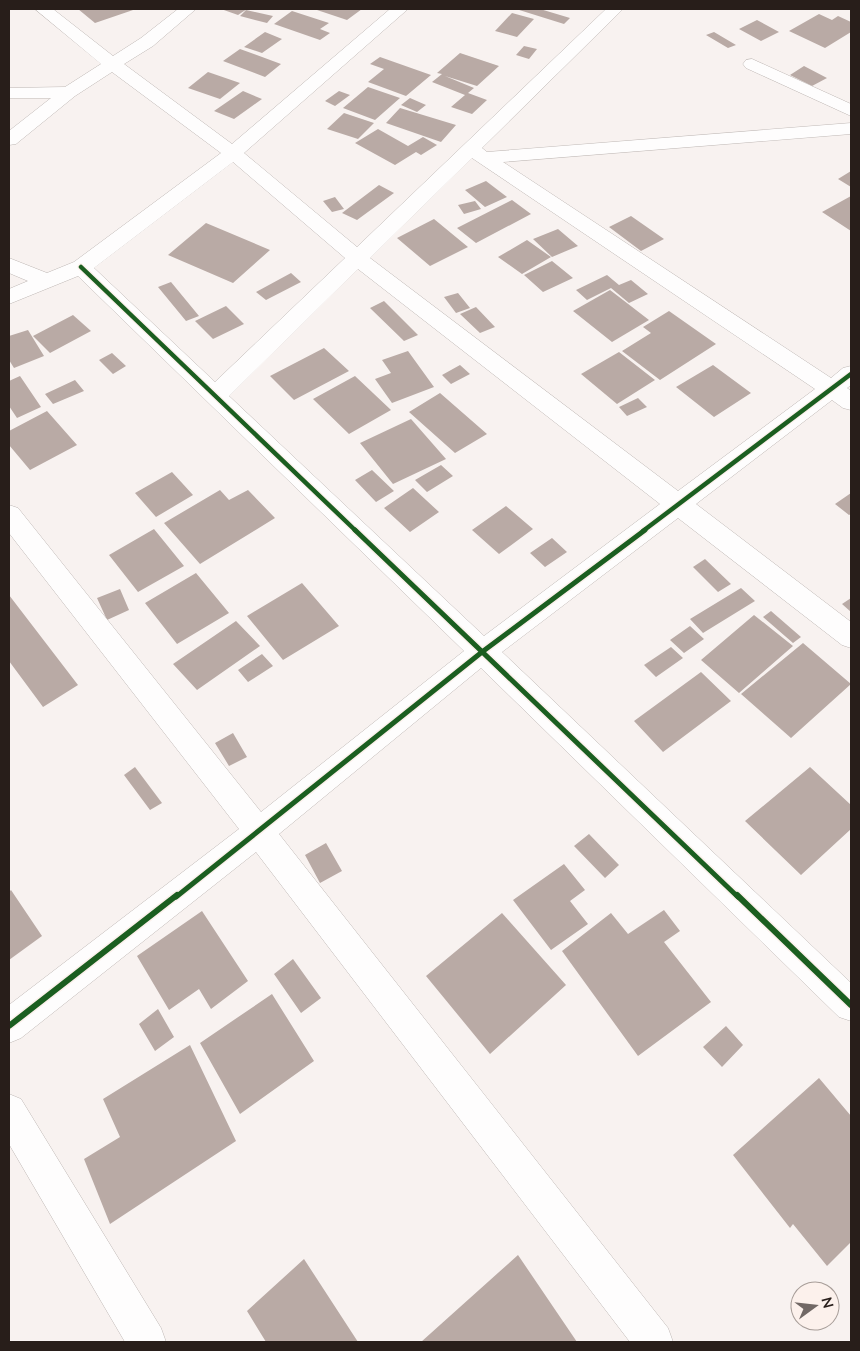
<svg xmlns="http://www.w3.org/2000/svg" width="860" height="1351" viewBox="0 0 860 1351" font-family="Lato,sans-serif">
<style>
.building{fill:#b9aaa5}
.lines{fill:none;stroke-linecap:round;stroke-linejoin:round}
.minor-casing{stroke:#beb7b4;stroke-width:1}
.minor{fill:#fefdfd;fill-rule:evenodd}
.cycleway-far2-casing{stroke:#fcf1ec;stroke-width:7}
.cycleway-far1-casing{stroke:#fcf1ec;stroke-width:8}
.cycleway-casing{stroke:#fcf1ec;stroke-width:9}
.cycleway-far2{stroke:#1b5e20;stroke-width:4.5}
.cycleway-far1{stroke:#1b5e20;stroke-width:5}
.cycleway{stroke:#1b5e20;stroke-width:6}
</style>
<rect width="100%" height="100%" fill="#f8f2f0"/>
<!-- building -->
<path class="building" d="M78 9H136L95 23Z
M221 9H247L238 15Z
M314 9H362L347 20Z
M516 9H540L570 18 564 24Z
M246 10 273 16 267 23 240 16Z
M292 11 329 23 320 29 330 33 320 40 274 24Z
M512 13 534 19 517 37 495 31Z
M819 14 832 20 838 16 851 22V32L825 48 789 31Z
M757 20 779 32 761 41 739 29Z
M265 32 282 39 262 53 244 47Z
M714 32 736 45 728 48 706 35Z
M524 46 537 49 529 59 516 55Z
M240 49 281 64 265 77 223 61Z
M460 53 499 66 477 86 445 76 474 88 468 93 487 100 472 114 451 107 465 95 432 82 442 74 437 73Z
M380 57 431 75 406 96 368 82 384 69 370 64Z
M804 66 827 78 812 86 790 75Z
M208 72 240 83 220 99 188 88Z
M368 87 400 98 375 120 343 108Z
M243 91 262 99 234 119 214 111Z
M339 91 350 95 335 106 325 101Z
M410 98 426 105 417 112 401 105Z
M400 108 456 125 441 142 386 123Z
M344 113 374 123 358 139 327 129Z
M378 129 408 146 423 137 437 145 421 155 416 152 395 165 355 143Z
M851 171V187L838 179Z
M486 181 507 197 485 207 465 190Z
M379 185 394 193 357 220 342 213Z
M851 196V231L822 212Z
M335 197 344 209 332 212 323 201Z
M512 200 531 214 476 243 457 228Z
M475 201 481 209 464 214 458 205Z
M631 216 664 239 641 251 609 227Z
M434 219 468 247 430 266 397 238Z
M206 223 270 250 233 283 168 255Z
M558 229 578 246 552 257 533 239Z
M527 240 551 257 522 274 498 257Z
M552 261 573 278 543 292 524 275Z
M291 273 301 282 266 300 256 292Z
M607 275 619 285 631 280 648 294 629 303 611 288 587 300 576 290Z
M171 282 199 316 186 321 158 287Z
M610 290 649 320 612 342 573 311Z
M458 293 470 308 456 313 444 297Z
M384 301 418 335 404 341 370 308Z
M226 306 244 324 213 339 195 321Z
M476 307 495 327 480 333 460 314Z
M669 311 716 344 660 380 622 351 651 333 643 327Z
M73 315 91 331 50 353 33 336Z
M28 330 44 356 14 368 9 360V336Z
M324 348 349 371 294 400 270 376Z
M408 351 434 387 392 403 375 379 391 373 382 360Z
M619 352 655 380 617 404 581 374Z
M112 353 126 366 113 374 99 360Z
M460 365 470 374 451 384 442 375Z
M713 365 751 393 714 417 676 387Z
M20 376 41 407 17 418 9 406V381Z
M355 376 391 410 349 434 313 399Z
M75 380 84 391 53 404 45 394Z
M440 393 487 434 455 453 409 412Z
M638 398 647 407 627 416 619 407Z
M47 411 77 445 30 470 9 445V431Z
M411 419 446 459 393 484 360 443Z
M441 465 453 476 427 492 415 480Z
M372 470 394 491 376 502 355 480Z
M172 472 193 495 156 517 135 493Z
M413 488 439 512 410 532 384 508Z
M220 490 229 500 248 490 275 518 200 564 164 523Z
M851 493V514L849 515 835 504Z
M506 506 533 529 499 554 472 530Z
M154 529 184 566 138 592 109 555Z
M552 538 567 552 545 567 530 553Z
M705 559 731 584 718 592 693 567Z
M196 573 229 613 177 644 145 603Z
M302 583 339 626 283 660 247 616Z
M741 588 755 601 703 633 690 619Z
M120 589 129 610 107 620 97 598Z
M9 595 78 685 43 707 9 661Z
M851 598V612L842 604Z
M771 611 801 637 793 643 763 617Z
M754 615 793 646 739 693 701 660Z
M236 621 260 646 197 690 173 664Z
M690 626 704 639 684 653 670 640Z
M803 643 851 684 791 738 741 694Z
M671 647 683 658 656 677 644 665Z
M262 654 273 666 248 682 238 670Z
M701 672 731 701 663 752 634 721Z
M233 733 247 757 229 766 215 743Z
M135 767 162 803 150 810 124 775Z
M810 767 851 805V829L801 875 745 821Z
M589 834 619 865 605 878 574 846Z
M326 843 342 871 320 883 305 855Z
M564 864 585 890 570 901 588 924 551 950 513 900Z
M11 890 42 936 9 960V892Z
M664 910 680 931 664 942 711 1002 638 1056 562 951 611 913 628 934Z
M202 911 248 981 211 1009 199 989 169 1010 137 956Z
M502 913 566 985 490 1054 426 976Z
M293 959 321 998 301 1013 274 974Z
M272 994 314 1061 240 1114 200 1043Z
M158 1009 174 1037 155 1051 139 1024Z
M726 1026 743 1045 722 1067 703 1047Z
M190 1045 236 1141 110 1224 84 1159 120 1137 103 1099Z
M819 1078 851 1116V1242L827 1266 793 1224 790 1228 733 1155Z
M518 1255 577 1342H421Z
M304 1259 358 1342H266L247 1311Z"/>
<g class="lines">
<!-- minor casing -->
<g class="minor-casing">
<path id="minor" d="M35 9H53L113 56 141 38 178 9H196L153 46 124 64 232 144 390 9H408L244 153 357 247 606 9H623L482 148 487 152 851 123V134L503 162 831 378 843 368 851 366V385L847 388 851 391V410L843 408 832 400 696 504 851 622V648L842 645 678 518 502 652 851 983V1021L839 1017 481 668 279 834 668 1328 673 1342H630L256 852 21 1038 9 1043V1005L239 829 9 533V505L18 508 261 812 464 651 78 276 9 304V289L28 281 9 273V258L47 273 74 262 221 153 112 72 75 96 16 144 9 145V131L51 98H9V88L65 87 101 64ZM472 158 815 389 678 491 370 258ZM233 162 345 258 215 382 94 268ZM358 269 660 504 484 636 229 396Z
M752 59 851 104V116L746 68 743 64 746 60Z
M9 1094 21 1099 161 1328 166 1342H125L9 1144Z"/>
</g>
<!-- minor -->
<use href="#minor" class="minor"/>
<!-- cycleway-far2 casing -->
<g class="cycleway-far2-casing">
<path id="cycleway-far2" d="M81 267 356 531
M643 531 851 374"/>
</g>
<!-- cycleway-far1 casing -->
<g class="cycleway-far1-casing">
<path id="cycleway-far1" d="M355 530 738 897
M176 897 482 652 645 530"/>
</g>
<!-- cycleway casing -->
<g class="cycleway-casing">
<path id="cycleway" d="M737 895 851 1005
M9 1026 177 895"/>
</g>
<!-- cycleway-far2 -->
<use href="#cycleway-far2" class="cycleway-far2"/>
<!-- cycleway-far1 -->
<use href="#cycleway-far1" class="cycleway-far1"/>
<!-- cycleway -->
<use href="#cycleway" class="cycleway"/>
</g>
<!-- border -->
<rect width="860" height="1351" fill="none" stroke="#281e1a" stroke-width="20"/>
<!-- north arrow -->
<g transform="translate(815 1306) rotate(75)"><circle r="24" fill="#fcf1ec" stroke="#a79d98"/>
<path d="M0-4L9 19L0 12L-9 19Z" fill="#716865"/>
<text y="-8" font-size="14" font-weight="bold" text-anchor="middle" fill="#281e1a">N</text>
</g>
</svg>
